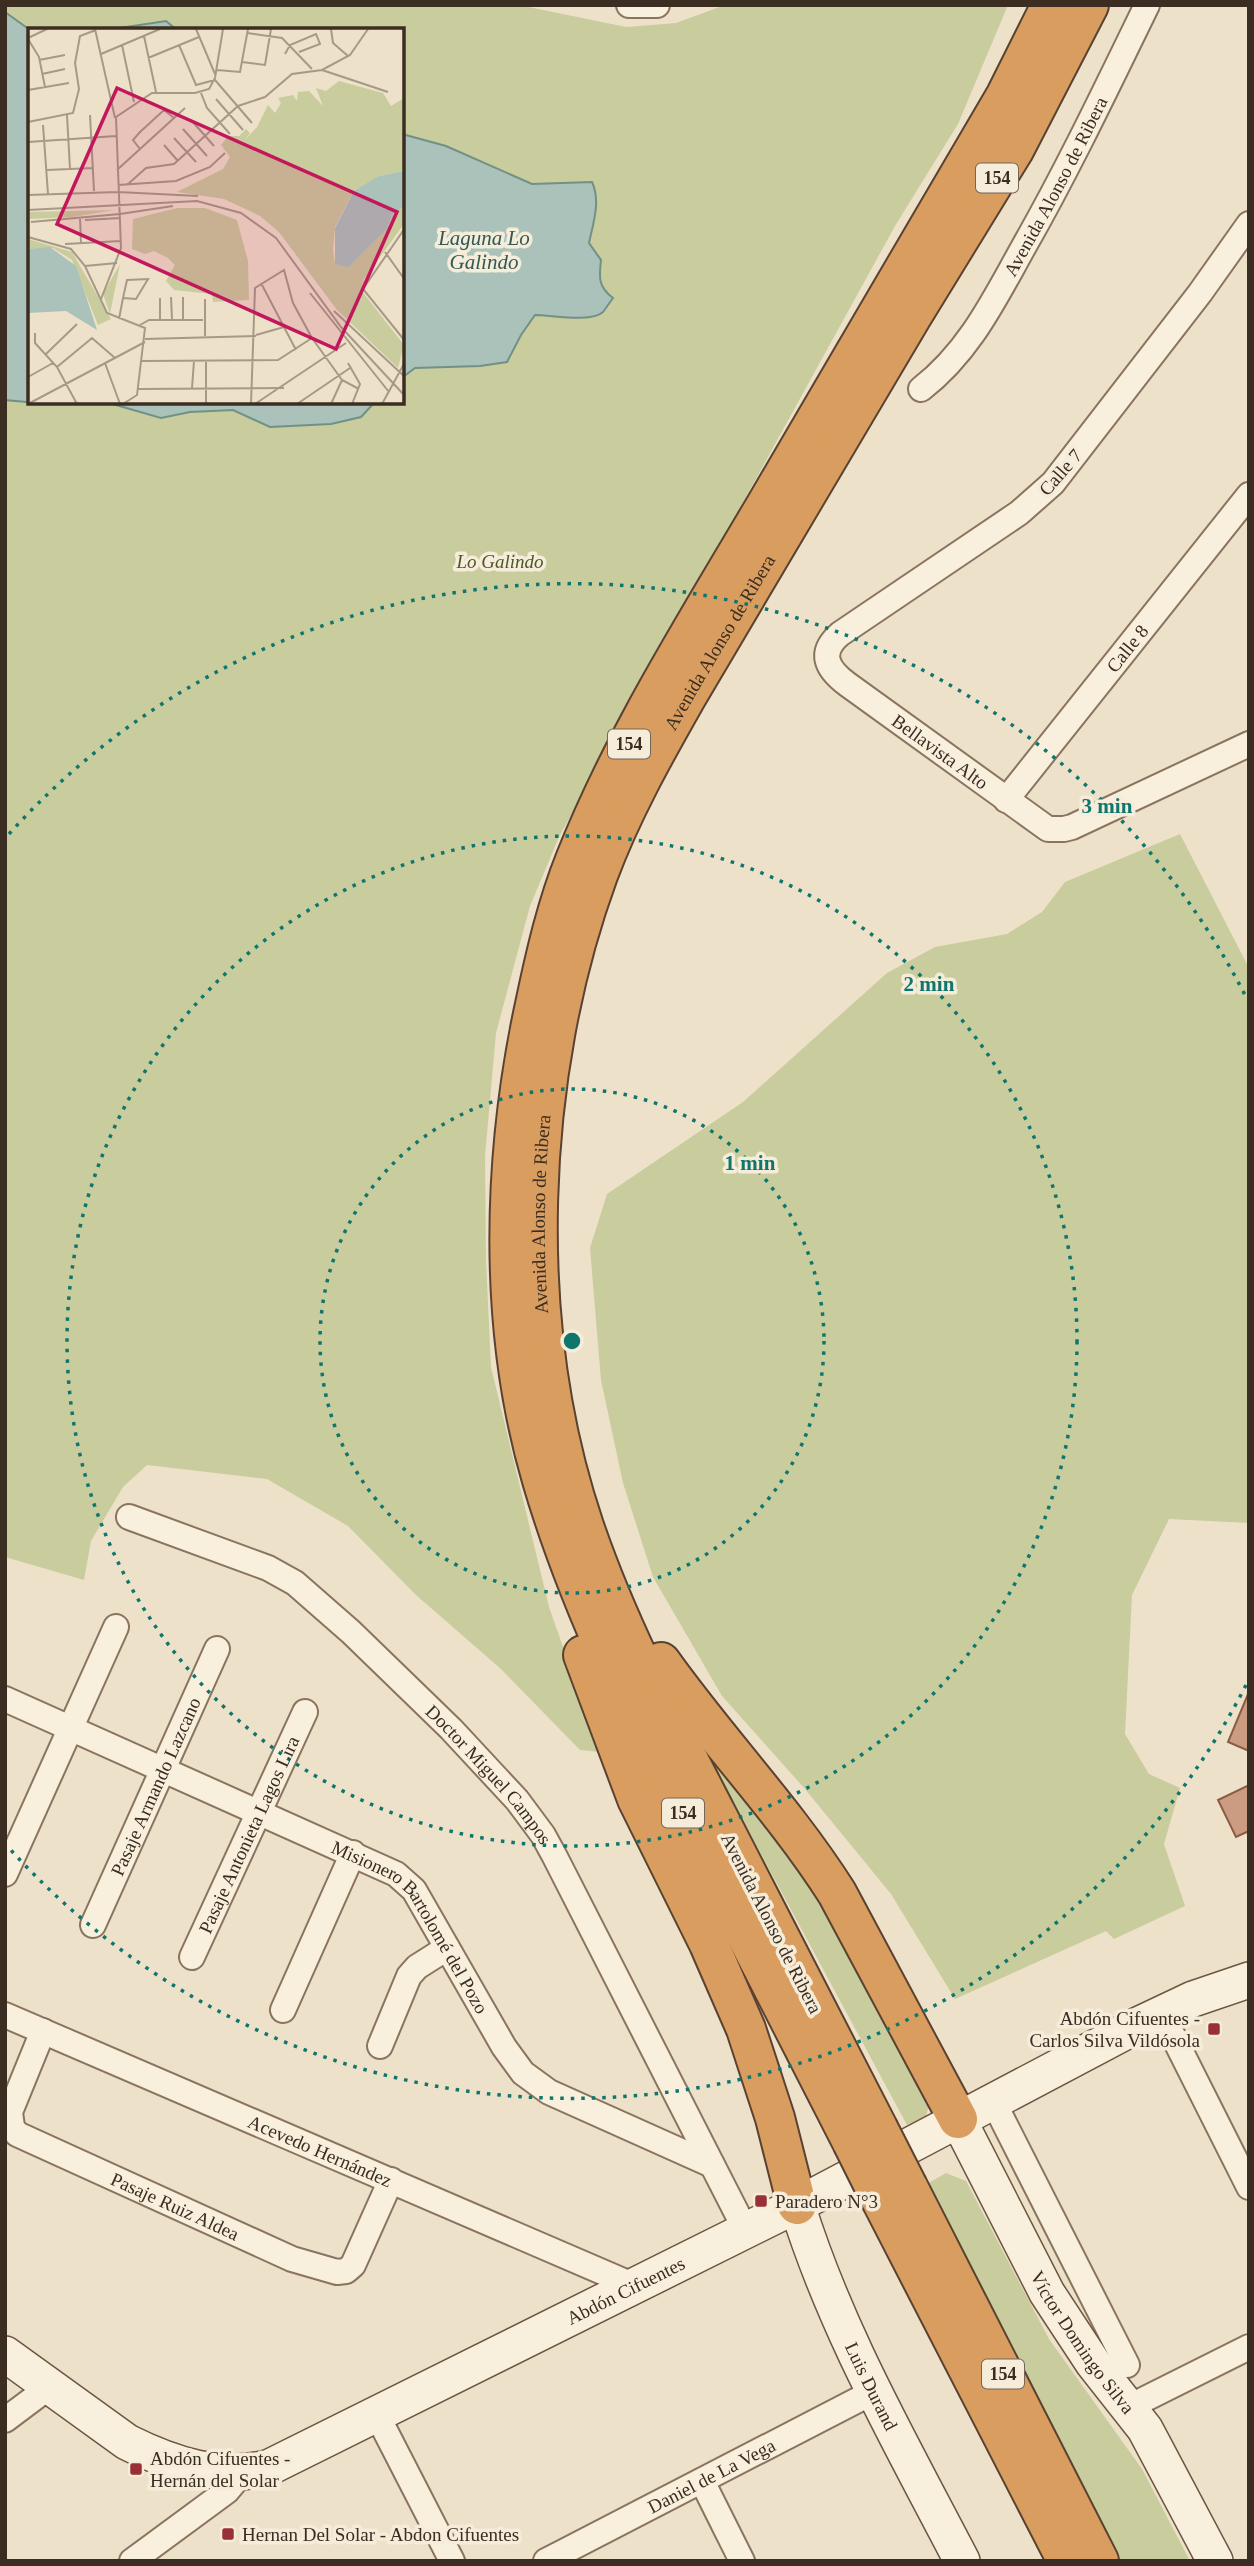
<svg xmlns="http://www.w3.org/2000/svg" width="1254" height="2566" viewBox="0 0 1254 2566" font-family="'Times New Roman',serif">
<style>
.green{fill:#c9cc9d}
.water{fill:#aac2ba;stroke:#719187;stroke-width:2}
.building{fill:#cb9c81;stroke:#895c45;stroke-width:2}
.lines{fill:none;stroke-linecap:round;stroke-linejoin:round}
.street-casing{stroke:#8a745e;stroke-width:28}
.secondary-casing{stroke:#6c5541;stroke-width:38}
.highway-casing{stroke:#594232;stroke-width:42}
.street{stroke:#f8efdd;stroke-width:24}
.secondary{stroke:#f8efdd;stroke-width:35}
.highway{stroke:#d99d5f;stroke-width:38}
.highway-bridge-casing{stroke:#594232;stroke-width:42;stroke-linecap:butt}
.highway-bridge{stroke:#d99d5f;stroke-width:38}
.ring{fill:none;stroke:#0f766e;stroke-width:3.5;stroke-dasharray:3.5 7}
.poi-dot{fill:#983036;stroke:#f5ecd9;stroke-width:2.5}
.labels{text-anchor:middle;stroke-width:7;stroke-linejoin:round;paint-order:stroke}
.shield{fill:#f5ecd9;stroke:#736658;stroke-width:2}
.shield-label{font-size:18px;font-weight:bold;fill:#3b2d21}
.street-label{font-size:19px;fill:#3b2d21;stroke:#f5ecd9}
.park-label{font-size:19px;font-style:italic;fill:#4e5729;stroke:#f5ecd9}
.poi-label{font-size:19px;fill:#3b2d21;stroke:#f5ecd9;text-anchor:start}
.water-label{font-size:21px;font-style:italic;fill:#315a56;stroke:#f5ecd9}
.inset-road{fill:none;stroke:#a69986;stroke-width:2}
.view{fill:#c2185b;fill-opacity:0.15;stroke:#c2185b;stroke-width:3.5}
.inset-edge{fill:none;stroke:#3b2d21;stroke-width:3.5}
.centre{fill:#0f766e;stroke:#f5ecd9;stroke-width:3.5}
.ring-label{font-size:21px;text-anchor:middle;font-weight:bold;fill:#0f766e;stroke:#f5ecd9;stroke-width:7;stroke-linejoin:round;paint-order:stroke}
</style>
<rect width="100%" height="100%" fill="#eee1ca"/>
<!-- green -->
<path class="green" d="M5 5H519L626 27 676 23 725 5H1008L958 124 895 226 559 837 530 906 496 1033 485 1156 486 1261 491 1367 549 1607 600 1752 580 1750 501 1669 416 1595 348 1526 267 1479 147 1465 123 1487 91 1541 84 1580 5 1557V400L31 404 109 403 161 418 190 412 233 410 270 427 361 417 374 403 402 402 403 377 415 368 480 366 507 362 521 335 535 315H558L582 319 613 298C599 287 599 277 601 260L588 243 594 221 592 182 532 184 446 146 403 134 402 30H177L166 21 106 30H31L5 12Z
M1180 834 1249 968V1523L1169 1519 1132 1595 1125 1734 1149 1774 1180 1788 1164 1844 1185 1906 1114 1939 1106 1931 955 1999 891 1894 805 1789 722 1696 653 1577 623 1483 601 1380 590 1248 607 1194 743 1102 887 973 935 947 1007 934 1042 912 1065 882Z
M698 1737 792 1841 931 2097 926 2116 907 2125Z
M946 2173 966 2181 1049 2339 1142 2469 1190 2561H1120L925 2185Z"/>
<!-- water -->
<path class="water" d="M5 12 30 30V402L37 403 5 400Z
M166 21 177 30H106Z
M402 134 446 146 532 184 592 182C601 201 593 224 589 243L601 260C599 277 598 287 613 298 610 302 606 308 603 312 591 323 552 315 535 315L521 335 507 362 480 366 415 368 403 377Z
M109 403 374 402V403L361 417 331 424 270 427 233 410 190 412 161 418Z"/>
<!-- building -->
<path class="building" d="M1248 1694H1249V1751L1228 1742Z
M1249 1785V1831L1236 1837 1218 1800Z"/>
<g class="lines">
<!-- street casing -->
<g class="street-casing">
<g id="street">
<path d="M629 5H657"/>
<path id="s1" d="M1249 224 1200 293 1053 483 1019 513 840 634C818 653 827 669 847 684L1048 829H1064L1072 827 1249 744"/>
<path id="s2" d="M921 389C969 352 994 300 1023 248 1068 169 1107 87 1147 5"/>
<path id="s3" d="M1006 800 1249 495"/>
<path id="s4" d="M129 1517 268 1568 295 1583 351 1632 451 1729 517 1800 543 1835 554 1855 746 2231"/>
<path id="s5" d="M5 1699 396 1874 414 1890 504 2047 523 2073 549 2092 712 2165"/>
<path d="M5 1874 116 1627"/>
<path id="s6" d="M93 1925 217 1649"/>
<path id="s7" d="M192 1957 305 1712"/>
<path d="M283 2010 353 1853"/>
<path d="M1162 2014 1249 2187"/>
<path id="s8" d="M5 2015 635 2286"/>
<path id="s9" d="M43 2031 10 2112 12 2127 17 2134 292 2259 337 2272 346 2271 353 2265 391 2180"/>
<path d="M380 2046 409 1976 417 1967 447 1948"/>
<path d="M993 2101 1127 2365"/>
<path d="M1127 2408 1249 2347"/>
<path d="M377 2415 452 2561"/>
<path d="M5 2420 49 2387"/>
<path d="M702 2481 742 2561"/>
<path d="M132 2561 227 2491 243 2472"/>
<path id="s10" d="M546 2561 875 2391"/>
</g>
</g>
<!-- secondary casing -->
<g class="secondary-casing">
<g id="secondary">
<path id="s11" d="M958 2119 1047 2293 1093 2363 1145 2429 1215 2561"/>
<path id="s12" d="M797 2205C836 2331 902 2445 962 2561"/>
<path id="s13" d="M5 2354 127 2442C171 2464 221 2481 270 2467L797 2205 1138 2025 1193 1999 1249 1980"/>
</g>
</g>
<!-- highway casing -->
<g class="highway-casing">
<g id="highway">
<path d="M583 1655 637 1799 709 1944 746 2029 775 2118 797 2205"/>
<path d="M661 1662C717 1741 785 1811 837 1893L958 2119"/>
<path id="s14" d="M878 2128C824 2023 770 1918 716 1813 668 1720 618 1626 584 1526 516 1325 525 1074 598 875 621 813 654 754 687 696L912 316 1014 150 1089 5"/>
<path d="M852 2142C802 2045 753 1948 703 1851 642 1731 580 1610 542 1480 497 1327 502 1155 536 1000 546 953 557 905 575 860 625 734 699 619 767 503 846 367 926 231 1006 95L1051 5"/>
<path d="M908 2187 1099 2561"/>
<path d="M882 2202 1067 2561"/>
</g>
</g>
<!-- street -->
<use href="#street" class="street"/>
<!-- secondary -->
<use href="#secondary" class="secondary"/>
<!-- highway -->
<use href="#highway" class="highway"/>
<!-- highway-bridge casing -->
<g class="highway-bridge-casing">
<path id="highway-bridge" d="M878 2128 908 2187
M852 2142 882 2202"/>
</g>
<!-- highway-bridge -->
<use href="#highway-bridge" class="highway-bridge"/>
</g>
<!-- distance rings -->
<g class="ring">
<circle cx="572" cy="1341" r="252"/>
<circle cx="572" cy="1341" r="505"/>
<path d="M1246 1685A757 757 0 0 1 9 1848M9 834A757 757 0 0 1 1246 997"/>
</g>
<!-- markers -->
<g class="poi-dot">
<rect x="1207" y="2022" width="14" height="14" rx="3.5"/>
<rect x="754" y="2194" width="14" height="14" rx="3.5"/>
<rect x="129" y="2462" width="14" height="14" rx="3.5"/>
<rect x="221" y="2527" width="14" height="14" rx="3.5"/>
</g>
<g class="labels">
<!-- shield labels -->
<g class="shield">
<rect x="976" y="163.5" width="42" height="29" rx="5"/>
<rect x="608" y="729.5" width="42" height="29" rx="5"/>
<rect x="662" y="1798.5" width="42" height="29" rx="5"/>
<rect x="982" y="2359.5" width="42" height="29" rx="5"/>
</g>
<g class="shield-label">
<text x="997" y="184">154</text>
<text x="629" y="750">154</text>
<text x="683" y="1819">154</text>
<text x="1003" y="2380">154</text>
</g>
<!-- street labels -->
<g class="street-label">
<text dy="7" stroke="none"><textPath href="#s2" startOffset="245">Avenida Alonso de Ribera</textPath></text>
<text transform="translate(1060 472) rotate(-49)" y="7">Calle 7</text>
<text dy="7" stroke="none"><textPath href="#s14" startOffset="1596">Avenida Alonso de Ribera</textPath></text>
<text dy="7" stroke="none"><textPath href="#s3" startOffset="194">Calle 8</textPath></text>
<text dy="7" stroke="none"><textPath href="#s1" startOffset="763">Bellavista Alto</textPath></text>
<text dy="7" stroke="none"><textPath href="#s14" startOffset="987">Avenida Alonso de Ribera</textPath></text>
<text dy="7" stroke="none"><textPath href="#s4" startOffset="452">Doctor Miguel Campos</textPath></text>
<text dy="7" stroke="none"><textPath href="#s6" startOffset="152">Pasaje Armando Lazcano</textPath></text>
<text dy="7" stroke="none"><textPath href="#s7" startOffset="135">Pasaje Antonieta Lagos Lira</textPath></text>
<text transform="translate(772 1923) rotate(63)" y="7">Avenida Alonso de Ribera</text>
<text dy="7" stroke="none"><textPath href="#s5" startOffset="476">Misionero Bartolomé del Pozo</textPath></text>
<text dy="7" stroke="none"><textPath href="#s8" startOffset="343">Acevedo Hernández</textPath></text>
<text dy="7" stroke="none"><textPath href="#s9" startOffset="285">Pasaje Ruiz Aldea</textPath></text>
<text dy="7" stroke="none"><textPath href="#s13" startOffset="696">Abdón Cifuentes</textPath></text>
<text dy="7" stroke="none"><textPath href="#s11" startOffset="256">Víctor Domingo Silva</textPath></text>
<text dy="7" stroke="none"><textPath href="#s12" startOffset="196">Luis Durand</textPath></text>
<text dy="7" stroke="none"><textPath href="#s10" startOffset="186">Daniel de La Vega</textPath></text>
</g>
<!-- park labels -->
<g class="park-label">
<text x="500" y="568">Lo Galindo</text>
</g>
<!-- poi labels -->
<g class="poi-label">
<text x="1200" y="2025" text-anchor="end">Abdón Cifuentes -<tspan x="1200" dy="22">Carlos Silva Vildósola</tspan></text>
<text x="775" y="2208">Paradero N°3</text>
<text x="150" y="2465">Abdón Cifuentes -<tspan x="150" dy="22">Hernán del Solar</tspan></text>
<text x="242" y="2541">Hernan Del Solar - Abdon Cifuentes</text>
</g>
<!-- water labels -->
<g class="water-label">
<text x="484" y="245">Laguna Lo<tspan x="484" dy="24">Galindo</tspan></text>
</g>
</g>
<!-- overview -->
<g transform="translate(28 28)">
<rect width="376" height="376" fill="#eee1ca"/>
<path d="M311 53 355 65 363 78 376 70V143L351 148 323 168 307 199 305 222 307 236 320 240 359 201 364 186 376 179V196L336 251 333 262 376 317 370 340 309 282 251 204 232 188 196 171 149 164 195 141 202 129 193 117 200 108H211L218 101 222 105 217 112 229 99 240 77 247 85 253 75 250 70 265 67 269 73 270 64 281 63 295 78 288 60 298 63ZM149 180H177L209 192 220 233 221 272 185 274 184 266 146 262 138 253 147 237 140 230 126 223 117 226 104 221 105 191ZM86 182 45 189 0 191V184ZM0 211 44 224 83 291 70 297 44 232 25 220 0 221ZM92 236 82 286 75 266Z" fill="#c9cc9d"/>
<path d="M376 143V179L364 186 359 201 320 240 307 236V200L326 163 351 148ZM22 219 48 238 69 302 38 283 0 285V221Z" fill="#aac2ba"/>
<path class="inset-road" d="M67 1 87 90M168 1 187 46M303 1 305 15 320 28M219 5 254 10 284 41M116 8 128 64M0 10 19 1M0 11 11 29 17 59M94 17 106 74M151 17 168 57 187 52 224 95M73 26 132 1M257 26 262 17 288 6 292 16 271 24M120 30 171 9M11 32 37 27M214 34 237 37 243 1M189 42 212 44 220 1M294 42 360 64M14 46 37 41M0 62 41 55M173 65 179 80 202 106M188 71 215 102M39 87 42 141M62 87 66 163M164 93 186 118M0 94 45 85 51 61 47 35 52 8 68 2M15 97 20 166M155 101 179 128M146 110 168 134M0 114 88 108M136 117 150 133M112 121 105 112 112 104 136 82 146 90M19 142 65 140M89 142 157 80M90 157 148 153 182 139 197 125M99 157 118 140 146 136 210 78 237 69 264 46 294 42 322 27 340 1M90 164 170 168M0 167 90 164M0 182 169 173 213 185 248 210 313 299 377 368M92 186 145 178M52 190 53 215M57 192 92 190M3 194 92 186M377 200 335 261 377 313M0 209 43 221 57 238 79 285 117 300 109 367 95 376M37 216 93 213M357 224 377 252M57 238 89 235M233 255 268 322M282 265 361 364M143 269 144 292M155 269V291M132 270V292M73 271 93 220 88 89 124 65H167L181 61 187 50 195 1M177 271V308M306 283 377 349M91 291 95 270 99 252 120 251 108 271 95 270M112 297 121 292H175M7 305V315L29 339 49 376M228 307 256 299M117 311 228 308M18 326 49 296M114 333 250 332 284 310M178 333V376M77 335 92 376M320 335 332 356 324 376M29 339 64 310 87 330M0 349 25 335M164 360 166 333M110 361 256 360M0 376 117 314M223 376 227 260 256 242 265 275 284 310 314 352 331 361M227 376 318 315M269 376 322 340M303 376 314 352M354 376 377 334"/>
<path class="view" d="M89 60 369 184 308 321 29 196Z"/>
<rect width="376" height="376" class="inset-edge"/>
</g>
<circle cx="572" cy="1341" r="10" class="centre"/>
<g class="ring-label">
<text x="1107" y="813">3 min</text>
<text x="929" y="991">2 min</text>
<text x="750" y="1170">1 min</text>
</g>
<!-- border -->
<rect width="1254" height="2566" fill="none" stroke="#3b2d21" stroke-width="14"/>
</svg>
